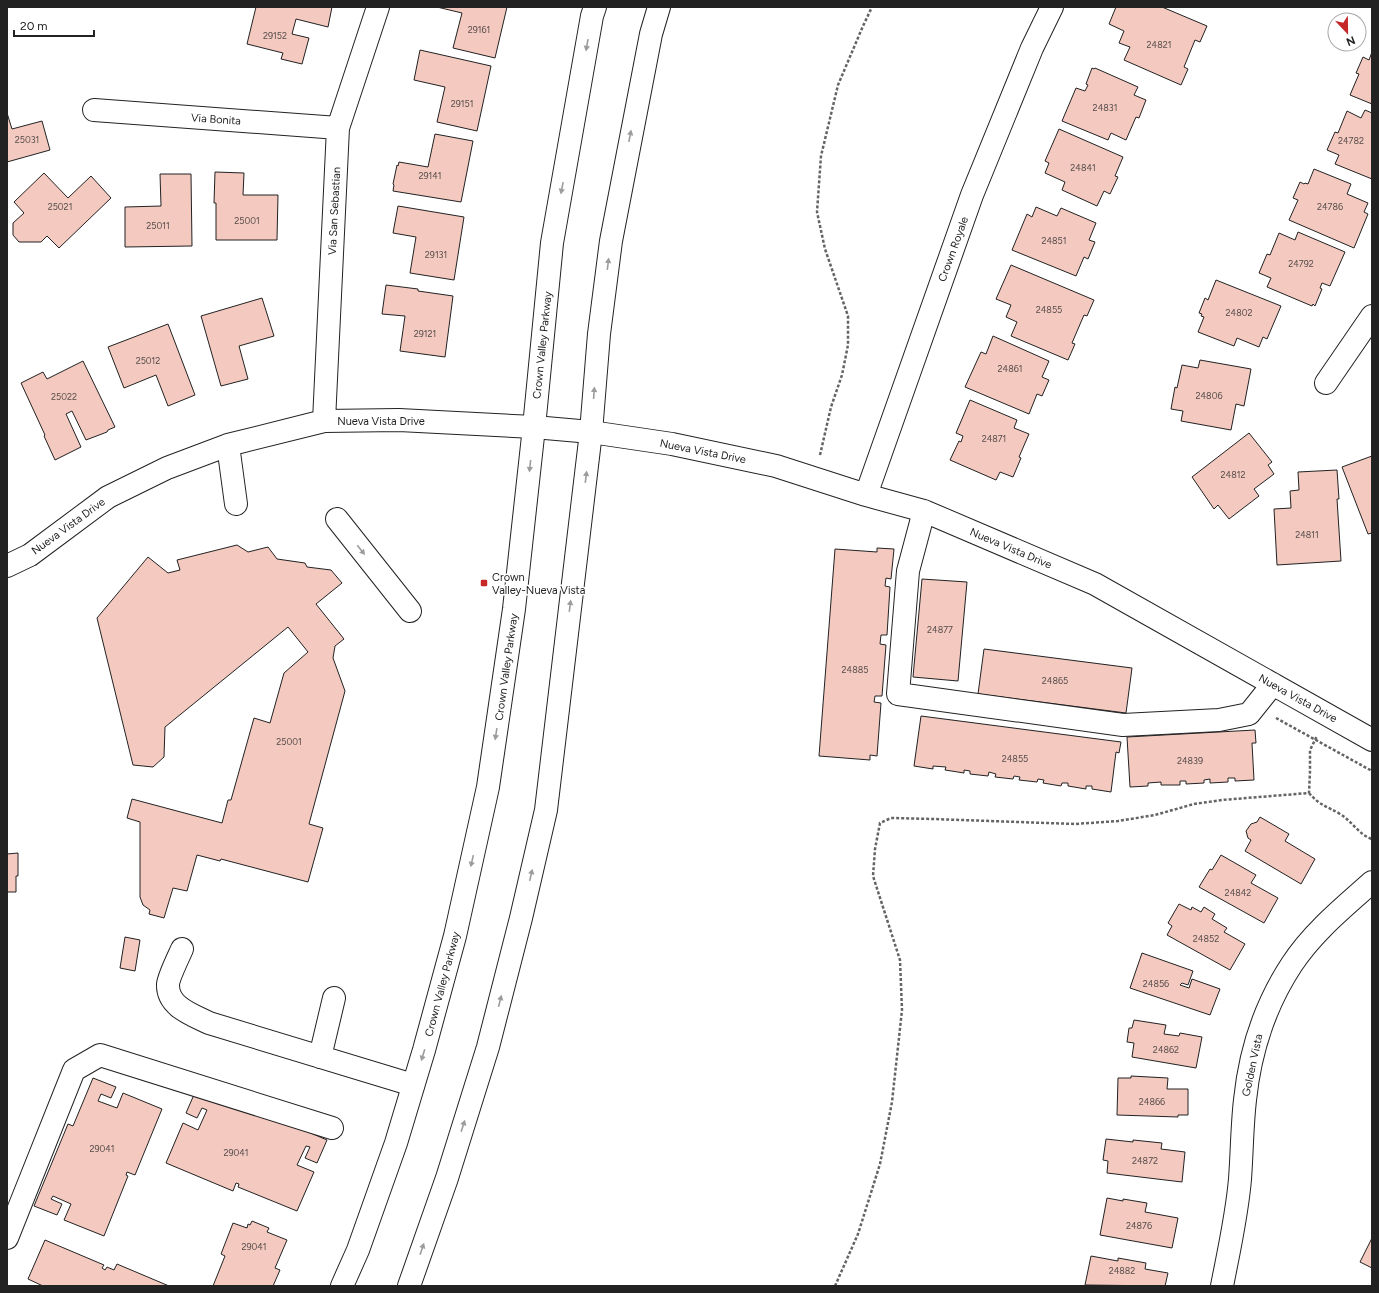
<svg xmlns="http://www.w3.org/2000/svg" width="1379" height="1293" viewBox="0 0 1379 1293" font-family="Figtree,sans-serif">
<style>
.building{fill:#f3c9c0;stroke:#222}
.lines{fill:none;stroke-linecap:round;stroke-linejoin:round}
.minor-casing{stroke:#222;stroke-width:24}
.major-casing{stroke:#222;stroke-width:24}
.path{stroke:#646464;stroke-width:2.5;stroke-dasharray:3 2;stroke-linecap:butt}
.minor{stroke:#fff;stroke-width:22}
.major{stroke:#fff;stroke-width:22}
.oneway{fill:#9c9c9c}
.poi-dot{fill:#c62828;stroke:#fff;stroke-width:1.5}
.labels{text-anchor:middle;stroke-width:3;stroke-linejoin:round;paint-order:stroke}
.number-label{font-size:9px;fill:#564c4a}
.street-label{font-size:11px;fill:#222;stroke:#fff}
.poi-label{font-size:11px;fill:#222;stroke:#fff;text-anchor:start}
</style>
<rect width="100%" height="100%" fill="#fff"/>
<!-- building -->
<path class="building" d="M256 7H332L328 27 296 19 292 34 309 38 302 64 281 59 283 53 247 44Z
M437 7H507L495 58 453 48 462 13Z
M1116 7H1162L1207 26 1200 42 1195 40 1184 67 1188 69 1181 85 1124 60 1130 47 1119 43 1124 31 1109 24Z
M420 50 491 66 477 131 437 122 445 87 414 80Z
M1372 52V104L1350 95 1359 74 1356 73 1363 57 1369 60Z
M1092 68 1094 69 1095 68 1138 87 1134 95 1146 100 1139 118 1136 117 1126 140 1111 133 1108 140 1062 121 1076 88 1085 91 1088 85 1086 84Z
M1365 110 1372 113V179L1335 164 1339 155 1327 150 1335 132 1338 133 1347 111 1361 118Z
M7 113 12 129 42 121 50 150 7 162Z
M1059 129 1123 157 1115 176 1118 177 1110 194 1104 191 1097 206 1062 190 1065 182 1045 173 1049 163 1045 161Z
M435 134 473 141 461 202 393 191 394 185 393 184 397 165 398 166 399 162 428 167Z
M1314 169 1351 184 1347 194 1368 203 1364 212 1368 214 1354 248 1289 220 1298 200 1293 198 1300 182 1304 184 1305 183 1308 184Z
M215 172 244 173 243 195H278L277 240H216V203H214Z
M44 173 68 198 91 176 111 198 59 248 47 236 41 242H19L13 235V223L24 213 14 202Z
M160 174H191L192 246 125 247V207L161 206Z
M398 206 464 217 454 280 410 273 416 237 393 233Z
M1036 207 1057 216 1061 208 1096 223 1089 240 1095 242 1088 259 1084 257 1076 276 1012 250 1027 214 1032 217Z
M1298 232 1345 252 1330 286 1322 283 1320 288 1322 289 1315 306 1313 304 1312 306 1267 287 1271 278 1259 273 1267 254 1270 255 1279 233 1295 240Z
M1011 265 1094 300 1087 316 1084 315 1072 343 1075 344 1068 360 1011 336 1017 322 1006 317 1011 305 996 299Z
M1216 280 1281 306 1267 339 1263 337 1259 347 1237 338 1234 346 1198 332 1204 317 1201 316 1202 314 1199 313 1205 298 1208 300Z
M386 285 418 289V291L453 296 445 357 400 351 405 316 382 314Z
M262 298 274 336 239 346 248 379 221 386 201 316Z
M168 324 195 395 168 406 156 375 124 388 108 347Z
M993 336 1049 361 1042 377 1049 380 1042 396 1037 394 1029 414 965 387 981 352 986 354Z
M1200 360 1251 369 1244 406 1236 404 1231 430 1181 421 1183 411 1171 409 1175 387 1177 388 1182 365 1198 368Z
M83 361 115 427 108 430 107 432 86 440 72 411 66 414 81 447 55 460 44 436 45 435 21 383 43 372 47 379Z
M970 400 1017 420 1014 428 1029 434 1019 457 1021 458 1013 477 1000 472 996 480 950 460 959 441 961 442 963 436 956 433Z
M1249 433 1272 462 1268 465 1274 474 1254 489 1259 496 1229 519 1218 505 1214 509 1192 477Z
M1372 456V533L1368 534 1342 467Z
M1337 470 1339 499H1337L1341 561 1277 565 1274 509 1291 508 1290 491 1299 490 1298 472Z
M237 545 248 552 268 547 277 559 305 563 307 567 331 570 342 583 316 604 344 639 335 646 333 658 345 691 309 824 323 828 308 882 221 859 220 861 197 855 187 891 173 888 164 918 149 914 150 910 143 905 140 897V822L127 818 132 799 222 823 228 800H231L254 718 270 723 284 673 308 652 288 627 165 727 164 757 153 767 133 765 97 618 148 557 168 573 180 570 177 560Z
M877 548 894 549 891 579 886 578 885 586 890 587 887 635H881L880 644 886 645 882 696H875L874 702 881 703 877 756 870 755V760L819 756 835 549 877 552Z
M922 579 967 582 958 681 913 677Z
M984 649 1132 668 1126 713 978 694Z
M921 716 1121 742 1119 753 1116 752 1111 792 1092 789V786H1086V789L1068 786V783H1062L1061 786 1043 783 1044 780 1038 779 1037 782 1019 780 1020 777 1014 776 1013 779 995 777 996 774 989 772 988 776 970 774V771L964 770V773L945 770 946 767 933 766V769L914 766Z
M1255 730 1256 743H1252L1254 780 1235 781V778H1228V782L1210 783V779L1204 780V783L1186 784V781H1180V785H1161V782L1148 783V786L1130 787 1127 737Z
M1260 817 1289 834 1285 841 1315 859 1301 884 1245 851 1251 840 1248 838 1246 831 1251 824 1257 822Z
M18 853V876H16V892H7V854Z
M1221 855 1256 875 1251 883 1278 898 1264 923 1199 887 1210 869 1212 870Z
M1179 904 1191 910 1192 907 1201 912 1204 907 1215 914 1212 919 1227 928 1224 932 1245 944 1230 970 1167 935 1172 926 1168 923Z
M125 937 140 940 135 971 120 968Z
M1142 953 1193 971 1188 985 1182 983 1180 985 1189 988 1192 979 1220 989 1210 1015 1130 988Z
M1134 1020 1166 1025 1164 1034 1179 1036 1180 1033 1202 1037 1196 1068 1132 1057 1134 1043 1127 1042 1129 1028H1132Z
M1131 1076 1168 1078 1167 1089H1188V1115H1178V1117L1117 1115 1118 1078H1131Z
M93 1078 116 1087 111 1098 101 1094 98 1101 117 1108 123 1093 162 1109 135 1175 127 1172 126 1175 128 1176 104 1236 64 1220 71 1204 53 1196 51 1199 62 1204 57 1215 34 1206 68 1124 73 1126Z
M196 1090 245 1105 327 1140 317 1163 305 1158 310 1147 306 1146 297 1165 314 1172 297 1211 238 1187 239 1184 236 1183 233 1191 166 1163 183 1123 198 1130 207 1110 202 1108 197 1118 186 1113Z
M1106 1139 1133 1142V1140L1162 1143 1161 1149 1185 1152 1182 1182 1107 1173 1108 1161 1103 1160Z
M1107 1198 1123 1201V1199L1147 1203 1145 1212 1178 1218 1172 1248 1100 1235Z
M252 1221 269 1228 267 1232 287 1240 275 1268 280 1270 273 1286H213L225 1256 221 1254 233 1223 247 1228 248 1224 250 1225Z
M1372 1238V1268L1360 1262Z
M45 1240 104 1265 102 1268 105 1270 107 1267 114 1270 117 1264 169 1286H43L28 1279Z
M1091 1256 1118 1261V1258L1146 1263 1145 1269 1168 1273 1165 1286 1085 1285Z"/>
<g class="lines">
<!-- minor casing -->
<g class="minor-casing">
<path id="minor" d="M94 110 338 128
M1326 383 1372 316
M324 421 338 128 378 7
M228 445 236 504
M866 495 972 195 1032 48 1052 7
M924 511 908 571 898 694 1123 725 1219 720 1249 714 1273 684
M337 519 410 611
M7 566 30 555 108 497 167 468 228 445 324 421 399 420 534 427 591 432 672 444 776 466 866 495 924 511 1095 584 1372 740
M182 949C178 958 169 976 168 984 167 1007 193 1015 209 1023L413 1085
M320 1057 334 998
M7 1238 74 1070 100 1055 332 1128
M1222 1286C1229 1250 1237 1215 1240 1179 1242 1152 1242 1126 1245 1100 1250 1051 1265 1005 1292 964 1313 932 1344 907 1372 882"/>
</g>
<!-- major casing -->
<g class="major-casing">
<path id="major" d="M342 1286 358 1250 396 1143 424 1050 455 936 488 787 514 609 534 427 552 243 592 16 595 7
M409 1286 447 1178 488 1047 521 918 546 810 591 432 599 334 611 241 651 34 659 7"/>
</g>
<!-- path -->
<path class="path" d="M820 455 831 407 842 375 848 345V316L825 249 817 212 821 156 838 85 863 26 872 7
M1276 718 1372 771
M1309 793C1320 806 1327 806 1340 814 1352 821 1359 835 1372 839
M835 1286 858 1234 880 1164 892 1102 902 1010 900 960 873 876 875 849 880 823 891 818 933 819 1075 824 1118 821 1155 815 1194 804 1222 800 1309 793 1310 771V750L1317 736"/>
<!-- minor -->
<use href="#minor" class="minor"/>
<!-- major -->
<use href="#major" class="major"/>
</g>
<!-- one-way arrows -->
<defs><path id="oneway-solid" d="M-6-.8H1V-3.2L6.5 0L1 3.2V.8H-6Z"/></defs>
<g class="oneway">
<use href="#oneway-solid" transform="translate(587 45) rotate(100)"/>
<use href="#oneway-solid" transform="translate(630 136) rotate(-79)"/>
<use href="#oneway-solid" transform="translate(562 188) rotate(101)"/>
<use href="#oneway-solid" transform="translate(608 264) rotate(-83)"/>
<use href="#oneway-solid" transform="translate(594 393) rotate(-86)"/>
<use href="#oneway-solid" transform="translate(530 466) rotate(96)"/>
<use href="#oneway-solid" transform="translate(586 477) rotate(-83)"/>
<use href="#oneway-solid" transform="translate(361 550) rotate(51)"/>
<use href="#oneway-solid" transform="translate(570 606) rotate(-83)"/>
<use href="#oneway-solid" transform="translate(496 734) rotate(99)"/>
<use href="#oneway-solid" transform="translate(472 861) rotate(103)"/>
<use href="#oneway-solid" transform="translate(531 875) rotate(-77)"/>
<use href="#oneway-solid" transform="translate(500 1001) rotate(-76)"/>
<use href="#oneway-solid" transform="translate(423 1055) rotate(107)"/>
<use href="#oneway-solid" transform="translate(463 1126) rotate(-72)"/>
<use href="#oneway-solid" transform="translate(422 1249) rotate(-71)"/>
</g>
<!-- markers -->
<rect class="poi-dot" x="480" y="579" width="8" height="8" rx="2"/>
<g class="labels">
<!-- number labels -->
<g class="number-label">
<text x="479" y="33">29161</text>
<text x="275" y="39">29152</text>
<text x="1159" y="48">24821</text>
<text x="462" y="107">29151</text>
<text x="1105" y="111">24831</text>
<text x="27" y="143">25031</text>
<text x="1351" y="144">24782</text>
<text x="1083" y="171">24841</text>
<text x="430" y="179">29141</text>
<text x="60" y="210">25021</text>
<text x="1330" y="210">24786</text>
<text x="247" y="224">25001</text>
<text x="158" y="229">25011</text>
<text x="1054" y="244">24851</text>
<text x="436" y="258">29131</text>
<text x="1301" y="267">24792</text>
<text x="1049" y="313">24855</text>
<text x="1239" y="316">24802</text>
<text x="425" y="337">29121</text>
<text x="148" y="364">25012</text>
<text x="1010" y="372">24861</text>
<text x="1209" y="399">24806</text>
<text x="64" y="400">25022</text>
<text x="994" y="442">24871</text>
<text x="1233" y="478">24812</text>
<text x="1307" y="538">24811</text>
<text x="940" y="633">24877</text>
<text x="855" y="673">24885</text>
<text x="1055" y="684">24865</text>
<text x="289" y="745">25001</text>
<text x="1015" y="762">24855</text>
<text x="1190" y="764">24839</text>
<text x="1238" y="896">24842</text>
<text x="1206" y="942">24852</text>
<text x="1156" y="987">24856</text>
<text x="1166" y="1053">24862</text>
<text x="1152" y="1105">24866</text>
<text x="102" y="1152">29041</text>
<text x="236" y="1156">29041</text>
<text x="1145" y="1164">24872</text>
<text x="1139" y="1229">24876</text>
<text x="254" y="1250">29041</text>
<text x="1122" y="1274">24882</text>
</g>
<!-- street labels -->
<g class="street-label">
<text transform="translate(216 119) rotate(4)" y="4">Via Bonita</text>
<text transform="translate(334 211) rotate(-87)" y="4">Via San Sebastian</text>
<text transform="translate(953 249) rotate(-70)" y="4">Crown Royale</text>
<text transform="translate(542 345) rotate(-84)" y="4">Crown Valley Parkway</text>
<text x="381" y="425">Nueva Vista Drive</text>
<text transform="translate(703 451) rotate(11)" y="4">Nueva Vista Drive</text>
<text transform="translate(68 526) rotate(-36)" y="4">Nueva Vista Drive</text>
<text transform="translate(1011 548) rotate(23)" y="4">Nueva Vista Drive</text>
<text transform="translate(506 667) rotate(-82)" y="4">Crown Valley Parkway</text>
<text transform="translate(1298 698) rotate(29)" y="4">Nueva Vista Drive</text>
<text transform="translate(442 984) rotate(-75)" y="4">Crown Valley Parkway</text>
<text transform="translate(1252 1065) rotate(-78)" y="4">Golden Vista</text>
</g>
<!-- poi labels -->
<g class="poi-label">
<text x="492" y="581">Crown<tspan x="492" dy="13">Valley-Nueva Vista</tspan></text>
</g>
</g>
<!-- border -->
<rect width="1379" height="1293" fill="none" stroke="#222222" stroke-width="16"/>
<!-- north arrow -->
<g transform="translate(1347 32) rotate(158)"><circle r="19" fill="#ffffff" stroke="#a7a7a7"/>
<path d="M0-3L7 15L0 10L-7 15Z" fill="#c62828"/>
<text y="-6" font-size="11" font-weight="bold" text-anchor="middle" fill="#222222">N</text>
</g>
<!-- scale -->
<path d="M14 30v6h80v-6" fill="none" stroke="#222222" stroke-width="2"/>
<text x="20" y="30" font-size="12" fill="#222222" stroke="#ffffff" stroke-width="3" paint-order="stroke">20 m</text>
</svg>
